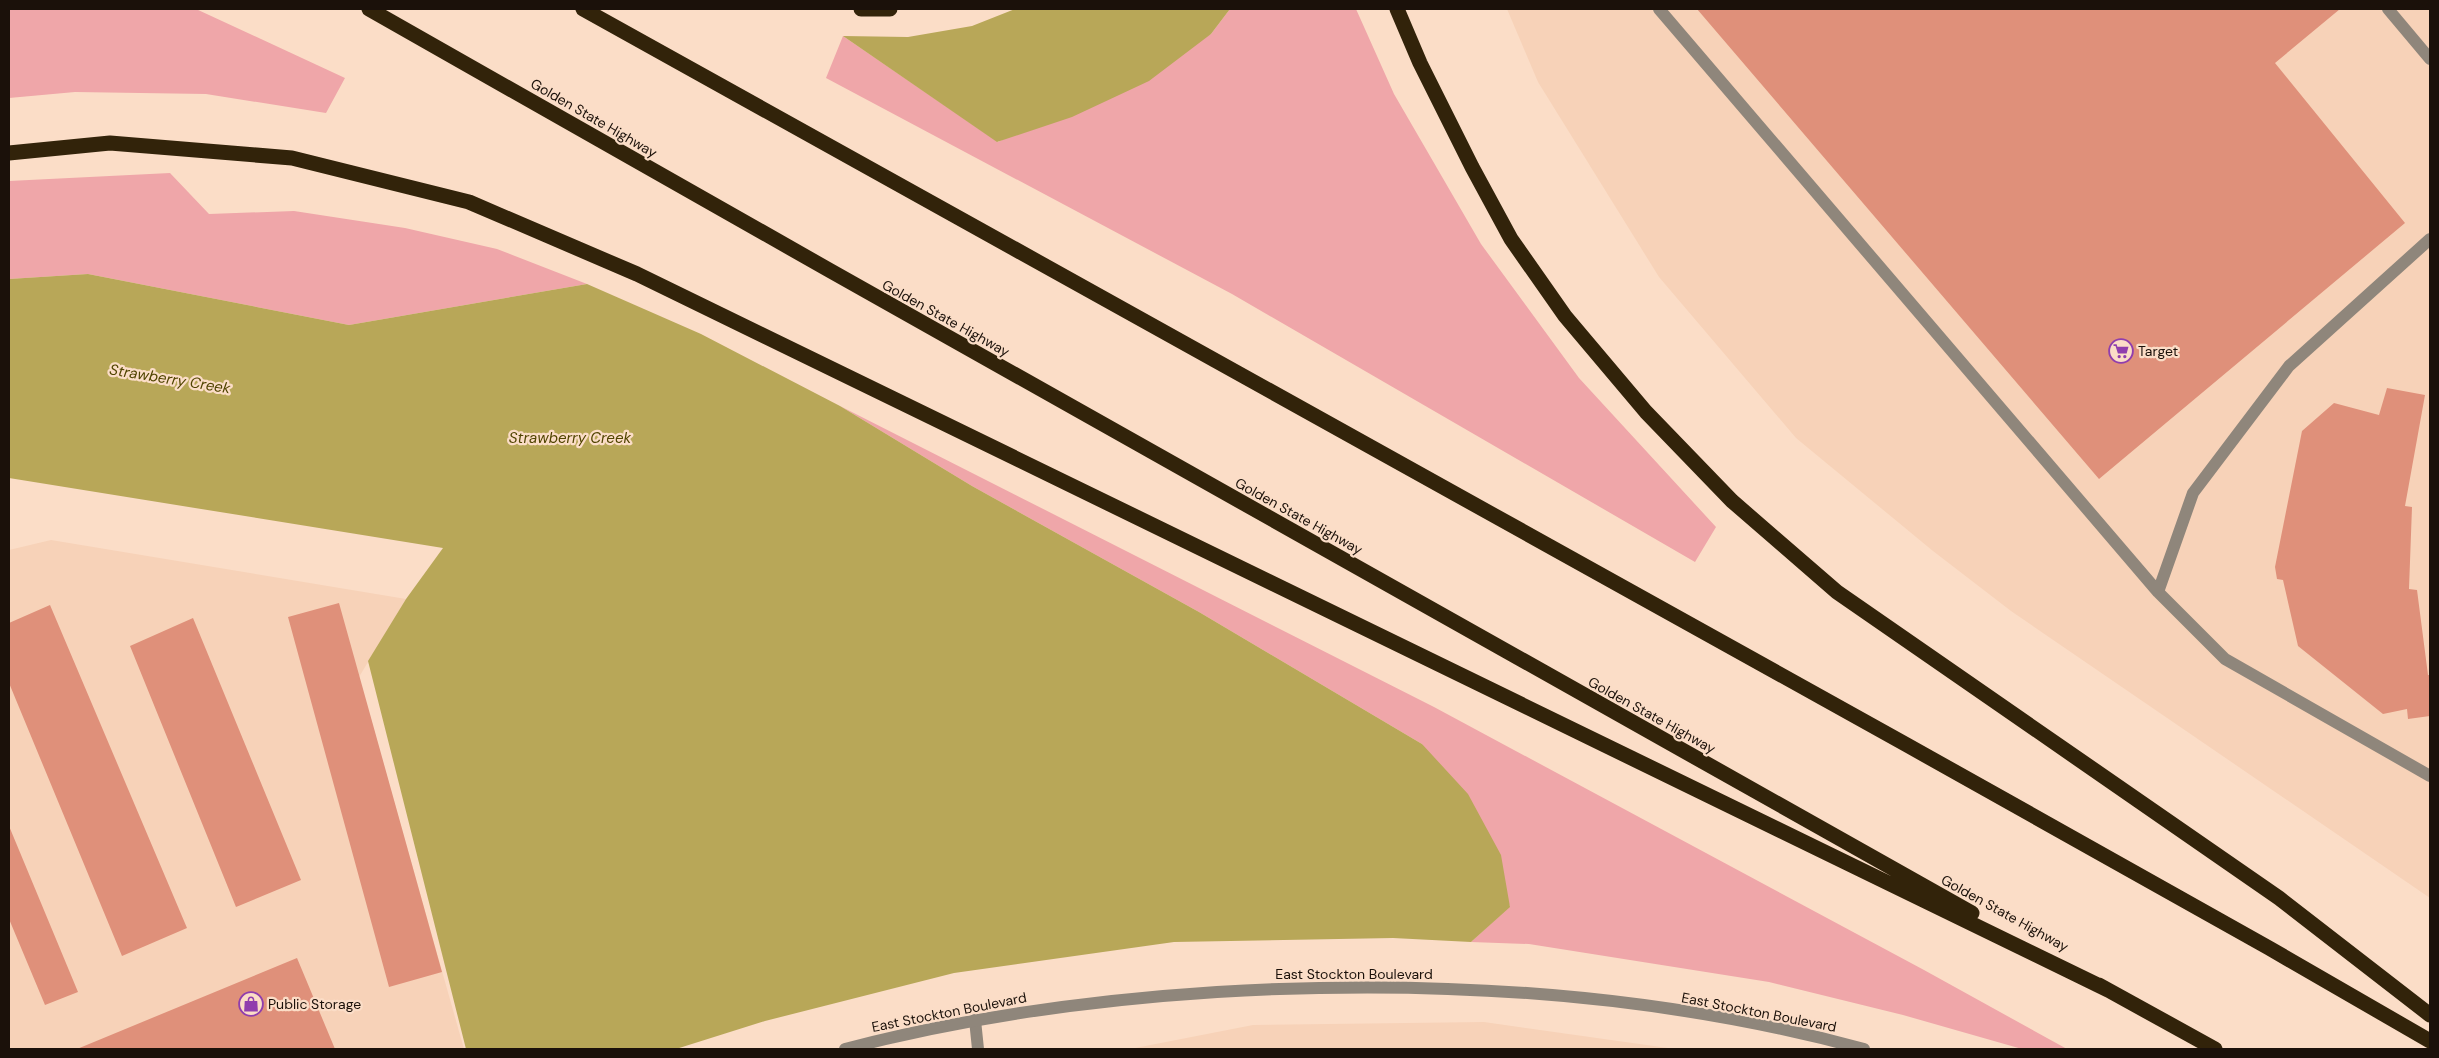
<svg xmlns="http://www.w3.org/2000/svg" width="2439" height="1058" viewBox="0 0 2439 1058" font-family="'DM Sans',sans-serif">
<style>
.built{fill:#f7d2b8}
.green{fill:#efa6a9}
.water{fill:#b8a758}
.building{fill:#df907a}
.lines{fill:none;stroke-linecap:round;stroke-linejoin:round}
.service{stroke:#8f867b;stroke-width:12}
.tertiary{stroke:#8f867b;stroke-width:12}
.motorway{stroke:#32230a;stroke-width:15}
.labels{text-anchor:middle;stroke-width:4.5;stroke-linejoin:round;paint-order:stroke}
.street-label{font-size:14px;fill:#1b110a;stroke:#fbddc7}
.poi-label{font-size:14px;fill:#1b110a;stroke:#fbddc7;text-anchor:start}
.water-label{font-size:15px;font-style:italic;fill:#504401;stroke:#fbddc7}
</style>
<rect width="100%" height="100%" fill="#fbddc7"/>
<!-- built -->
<path class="built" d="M1507 9H2430V898L2011 611 1933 551 1796 438 1659 277 1538 82Z
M51 540 406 599 359 677 464 1049H9V550Z
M1484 1022 1675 1049H1130L1253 1025Z"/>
<!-- green -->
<path class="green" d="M9 9H196L345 78 326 113 206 94 75 92 9 98Z
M1230 9H1356L1394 94 1481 244 1579 378 1716 527 1695 562 1232 294 826 78 843 36 998 142 1211 34Z
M170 173 209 214 294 211 405 228 497 249 587 284 349 325 88 274 9 279V181Z
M840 406 1434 707 1924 970 2067 1049H2022L1903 1015 1769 982 1529 944 1471 942 1510 906 1422 744 1199 612 972 486Z"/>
<!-- water -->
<path class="water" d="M1015 9H1230L1211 34 1149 81 1072 117 997 142 843 36 908 37 972 26Z
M88 274 349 325 587 284 701 334 840 406 972 486 1199 612 1422 744 1468 794 1501 855 1510 907 1471 942 1393 938 1174 942 954 973 765 1021 676 1049H466L368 661 406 599 443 548 9 478V279Z"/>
<!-- building -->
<path class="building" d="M1697 9H2340L2275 63 2405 223 2099 479Z
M2387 388 2425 395 2405 506 2412 507 2409 589 2417 590 2428 675H2430V716L2408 719 2407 709 2383 714 2298 646 2283 580 2277 579 2275 567 2302 431 2334 403 2379 415Z
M339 603 442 972 389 987 288 617Z
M50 605 187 928 122 956 9 683V623Z
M193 618 301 880 236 907 130 646Z
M9 826 78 992 45 1005 9 919Z
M297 958 335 1049H77Z"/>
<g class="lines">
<!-- service -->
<path class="service" d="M1659 9 2158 592 2225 659 2430 776
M2388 9 2430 59
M2158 592 2193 493 2289 366 2430 239
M975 1020 978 1049"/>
<!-- tertiary -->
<path class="tertiary" d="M845 1049C967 1017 1092 1000 1217 992 1434 979 1654 992 1864 1049"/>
<!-- motorway -->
<path class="motorway" d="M369 9 829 270 1972 913
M583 9 1907 745 2269 948 2430 1041
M861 9H890
M1397 9 1420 63 1472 167 1511 239 1565 316 1646 412 1732 501 1837 592 2279 898 2430 1015
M9 153 110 143 292 158 469 202 637 274 2108 990
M2099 985 2215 1049"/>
</g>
<!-- icons -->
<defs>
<g id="supermarket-ring" transform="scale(1.25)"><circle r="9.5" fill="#fbddc7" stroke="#903ead" stroke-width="1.5"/><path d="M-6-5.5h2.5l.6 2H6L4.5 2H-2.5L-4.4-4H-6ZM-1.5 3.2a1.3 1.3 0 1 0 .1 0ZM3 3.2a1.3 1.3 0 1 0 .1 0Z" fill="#903ead"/></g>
<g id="shop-ring" transform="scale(1.25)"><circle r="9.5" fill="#fbddc7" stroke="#903ead" stroke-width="1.5"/><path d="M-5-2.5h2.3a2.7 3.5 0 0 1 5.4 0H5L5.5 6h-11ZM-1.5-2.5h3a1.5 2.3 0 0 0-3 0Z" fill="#903ead"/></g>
</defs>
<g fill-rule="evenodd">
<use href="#supermarket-ring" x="2121" y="351"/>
<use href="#shop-ring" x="251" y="1004"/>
</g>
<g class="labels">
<!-- street labels -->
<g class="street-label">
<text transform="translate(594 118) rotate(30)" y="5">Golden State Highway</text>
<text transform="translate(946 318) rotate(29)" y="5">Golden State Highway</text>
<text transform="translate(1299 516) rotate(29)" y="5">Golden State Highway</text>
<text transform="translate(1652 715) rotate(29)" y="5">Golden State Highway</text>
<text transform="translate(2005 913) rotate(29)" y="5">Golden State Highway</text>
<text x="1354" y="979">East Stockton Boulevard</text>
<text transform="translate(949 1012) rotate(-11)" y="5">East Stockton Boulevard</text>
<text transform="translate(1759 1012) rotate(11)" y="5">East Stockton Boulevard</text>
</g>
<!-- poi labels -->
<g class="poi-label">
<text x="2138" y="356">Target</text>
<text x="268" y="1009">Public Storage</text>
</g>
<!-- water labels -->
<g class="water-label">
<text transform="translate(170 379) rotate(9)" y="5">Strawberry Creek</text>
<text x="570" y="443">Strawberry Creek</text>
</g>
</g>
<!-- border -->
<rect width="2439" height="1058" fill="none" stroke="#1b110a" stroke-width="20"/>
</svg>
